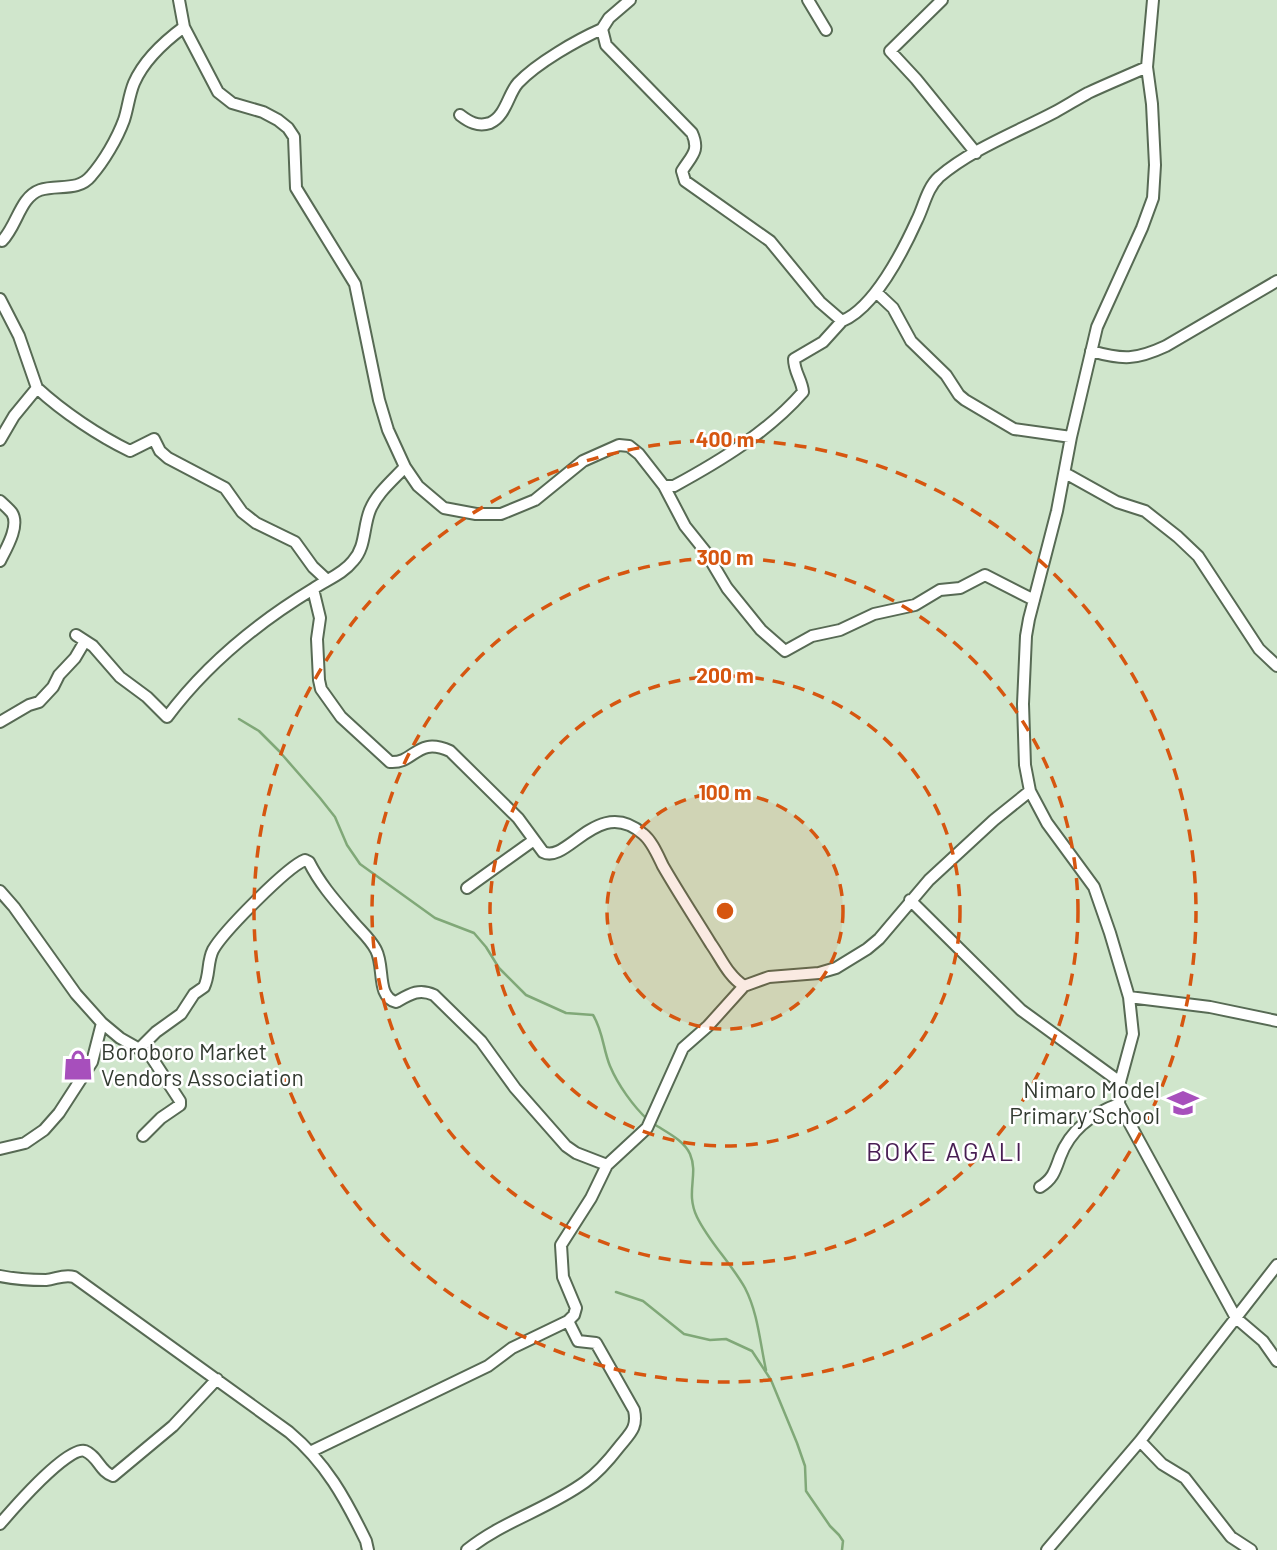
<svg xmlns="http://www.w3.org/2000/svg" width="1277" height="1550" viewBox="0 0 1277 1550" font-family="Barlow,sans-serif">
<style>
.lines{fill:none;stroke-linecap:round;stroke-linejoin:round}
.stream{stroke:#80a878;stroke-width:2.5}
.minor-casing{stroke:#576a54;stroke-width:14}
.minor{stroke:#fff;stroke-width:10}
.ring{fill:none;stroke:#d65610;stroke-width:3.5;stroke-dasharray:12 9}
.labels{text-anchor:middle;stroke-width:5;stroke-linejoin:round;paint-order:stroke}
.poi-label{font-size:23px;fill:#333b31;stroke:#fff;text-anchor:start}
.quarter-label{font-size:26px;letter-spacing:2px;fill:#481e53;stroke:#fff}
.centre{fill:#d65610;stroke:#fff;stroke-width:3.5}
.ring-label{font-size:21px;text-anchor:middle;font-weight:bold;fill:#d65610;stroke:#fff;stroke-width:5;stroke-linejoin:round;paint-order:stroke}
</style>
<rect width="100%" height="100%" fill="#d0e6cc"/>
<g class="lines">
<!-- stream -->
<path class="stream" d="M239 719 259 731 279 751 320 798 335 817 347 845 360 864 435 918 474 933 486 947 499 968 526 995 566 1013 593 1015C603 1031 603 1049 610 1066 618 1085 633 1106 648 1120
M654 1124C666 1132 684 1140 690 1154 699 1175 685 1192 697 1217 709 1242 731 1263 745 1288 758 1313 760 1343 766 1370
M616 1292 643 1301 684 1334 710 1340 726 1339 752 1351 771 1380 797 1443 805 1466 806 1491 830 1526 839 1535 843 1541 842 1550"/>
<!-- minor casing -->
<g class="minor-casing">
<path id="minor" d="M179 0 184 27 218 92 232 103 263 112 278 120 288 128 294 137 296 188 355 284 379 400 388 430 405 467 418 486 444 508 476 514H501L535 500 583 461 619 445 629 446 639 454 664 486H674C720 461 768 432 803 392 802 380 794 372 794 359L823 342 842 321
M630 0 609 18 602 29 606 45 692 133C700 151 692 155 682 171L685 181 770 241 820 302 842 321C874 308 903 251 917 220 924 206 927 188 939 177 972 149 1017 132 1055 112 1066 106 1077 99 1088 93 1107 84 1127 76 1147 67
M808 0 826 30
M942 0 890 51 916 79 976 153
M1153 0 1147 67 1152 104 1155 165 1153 198 1142 228 1097 327 1071 437 1057 511 1029 619 1026 636 1023 704 1025 765 1030 791 1047 823 1094 887 1110 933 1129 997 1133 1034 1120 1082 1119 1104 1236 1318 1263 1341 1277 1361
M460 115C469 122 478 127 490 123 506 116 508 94 518 83 537 63 577 40 602 29
M2 241C17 226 20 197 40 190 57 184 78 192 91 176 104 161 117 139 124 120 128 108 129 95 134 83 144 60 165 41 184 27
M876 292 893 308 911 341 946 375 959 395 965 400 1014 429 1071 437
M0 299 19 336 37 388 14 416 0 440
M1091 351C1123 360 1136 360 1166 346L1277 281
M37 388C63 412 99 436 130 451L154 439 160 451 168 458 225 488 242 512 256 523 295 542 313 567 327 580
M405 467C393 480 377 493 370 510 363 527 366 547 353 561 343 574 326 580 313 589L320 618 317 639 319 680 321 689 341 717 390 762C415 764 416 736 450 751L518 818 543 852C567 865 598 795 643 834 652 841 658 856 663 866 678 892 695 918 711 944 721 958 728 976 744 986
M1065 473 1117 502 1145 511 1178 537 1198 556 1259 649 1277 666
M664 486 685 526 705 551 727 588 761 630 785 651 812 636 840 630 874 614 915 605 940 590 960 588 985 575 1034 600
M0 501C4 505 9 509 12 513 20 526 6 549 0 561
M76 635 93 646 120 677 147 697 167 717C206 665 257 623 313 589
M0 722 29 705 39 702 53 687 59 675 75 658 85 641
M467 888 534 840
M0 891 14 907 76 994 102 1023 120 1038 150 1055 180 1101V1105L161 1118 143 1136
M910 900 1021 1010 1120 1082
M1129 997 1210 1007 1277 1021
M139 1049 156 1032 181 1014 194 994 204 987C210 975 207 962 213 950 223 932 287 867 305 860L309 862C321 886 338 904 355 924 362 932 371 940 376 950 385 967 376 997 396 1002 410 994 419 988 434 995L481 1041 515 1088 566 1146 576 1153 607 1165
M0 1149 25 1143 44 1130 59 1113 92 1062 102 1023
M1040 1187C1053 1179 1055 1171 1060 1157 1070 1130 1093 1113 1119 1104
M0 1276C15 1279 30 1280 46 1280 56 1279 64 1274 74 1277L289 1432C326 1463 345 1498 366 1541L368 1550
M1140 1441 1162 1464 1185 1478 1231 1537 1251 1550
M312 1451 488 1366 512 1348 568 1321 574 1315 576 1308 563 1277 561 1245 591 1198 607 1165 647 1128 683 1048 708 1026 744 986 769 977 819 973 836 968 867 949 879 939 929 880 994 820 1030 791
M0 1524C12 1510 68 1445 85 1451 98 1456 100 1472 113 1476L173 1426 217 1379
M467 1550C503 1521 548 1509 585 1482 599 1472 609 1460 619 1447 630 1433 638 1428 634 1410L596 1343 578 1341 568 1321
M1047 1550 1140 1441 1277 1265"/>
</g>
<!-- minor -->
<use href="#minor" class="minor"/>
</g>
<!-- distance rings -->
<circle cx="725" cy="911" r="118" fill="#d65610" fill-opacity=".12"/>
<g class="ring">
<circle cx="725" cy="911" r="118"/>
<circle cx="725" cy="911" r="235"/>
<circle cx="725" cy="911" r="353"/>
<circle cx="725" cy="911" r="471"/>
</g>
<!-- icons -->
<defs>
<g id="shop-bare" transform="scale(2.415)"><path d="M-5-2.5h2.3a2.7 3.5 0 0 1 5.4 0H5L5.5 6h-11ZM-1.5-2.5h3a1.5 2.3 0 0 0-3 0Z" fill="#a74fbc" stroke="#fff" stroke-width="2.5" paint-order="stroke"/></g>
<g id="school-bare" transform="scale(2.415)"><path d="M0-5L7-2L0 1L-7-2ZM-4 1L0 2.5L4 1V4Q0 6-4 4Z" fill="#a74fbc" stroke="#fff" stroke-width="2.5" paint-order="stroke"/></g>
</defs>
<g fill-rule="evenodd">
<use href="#shop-bare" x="78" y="1065"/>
<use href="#school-bare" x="1183" y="1103"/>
</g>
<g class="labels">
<!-- poi labels -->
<g class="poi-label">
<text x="101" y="1060">Boroboro Market<tspan x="101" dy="26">Vendors Association</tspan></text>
<text x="1160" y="1098" text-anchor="end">Nimaro Model<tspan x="1160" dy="26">Primary School</tspan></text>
</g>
<!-- quarter labels -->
<g class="quarter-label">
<text x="945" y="1161">BOKE AGALI</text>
</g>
</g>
<circle cx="725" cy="911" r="10" class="centre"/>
<g class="ring-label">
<text x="725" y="447">400 m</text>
<text x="725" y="565">300 m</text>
<text x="725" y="683">200 m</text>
<text x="725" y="800">100 m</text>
</g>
</svg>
